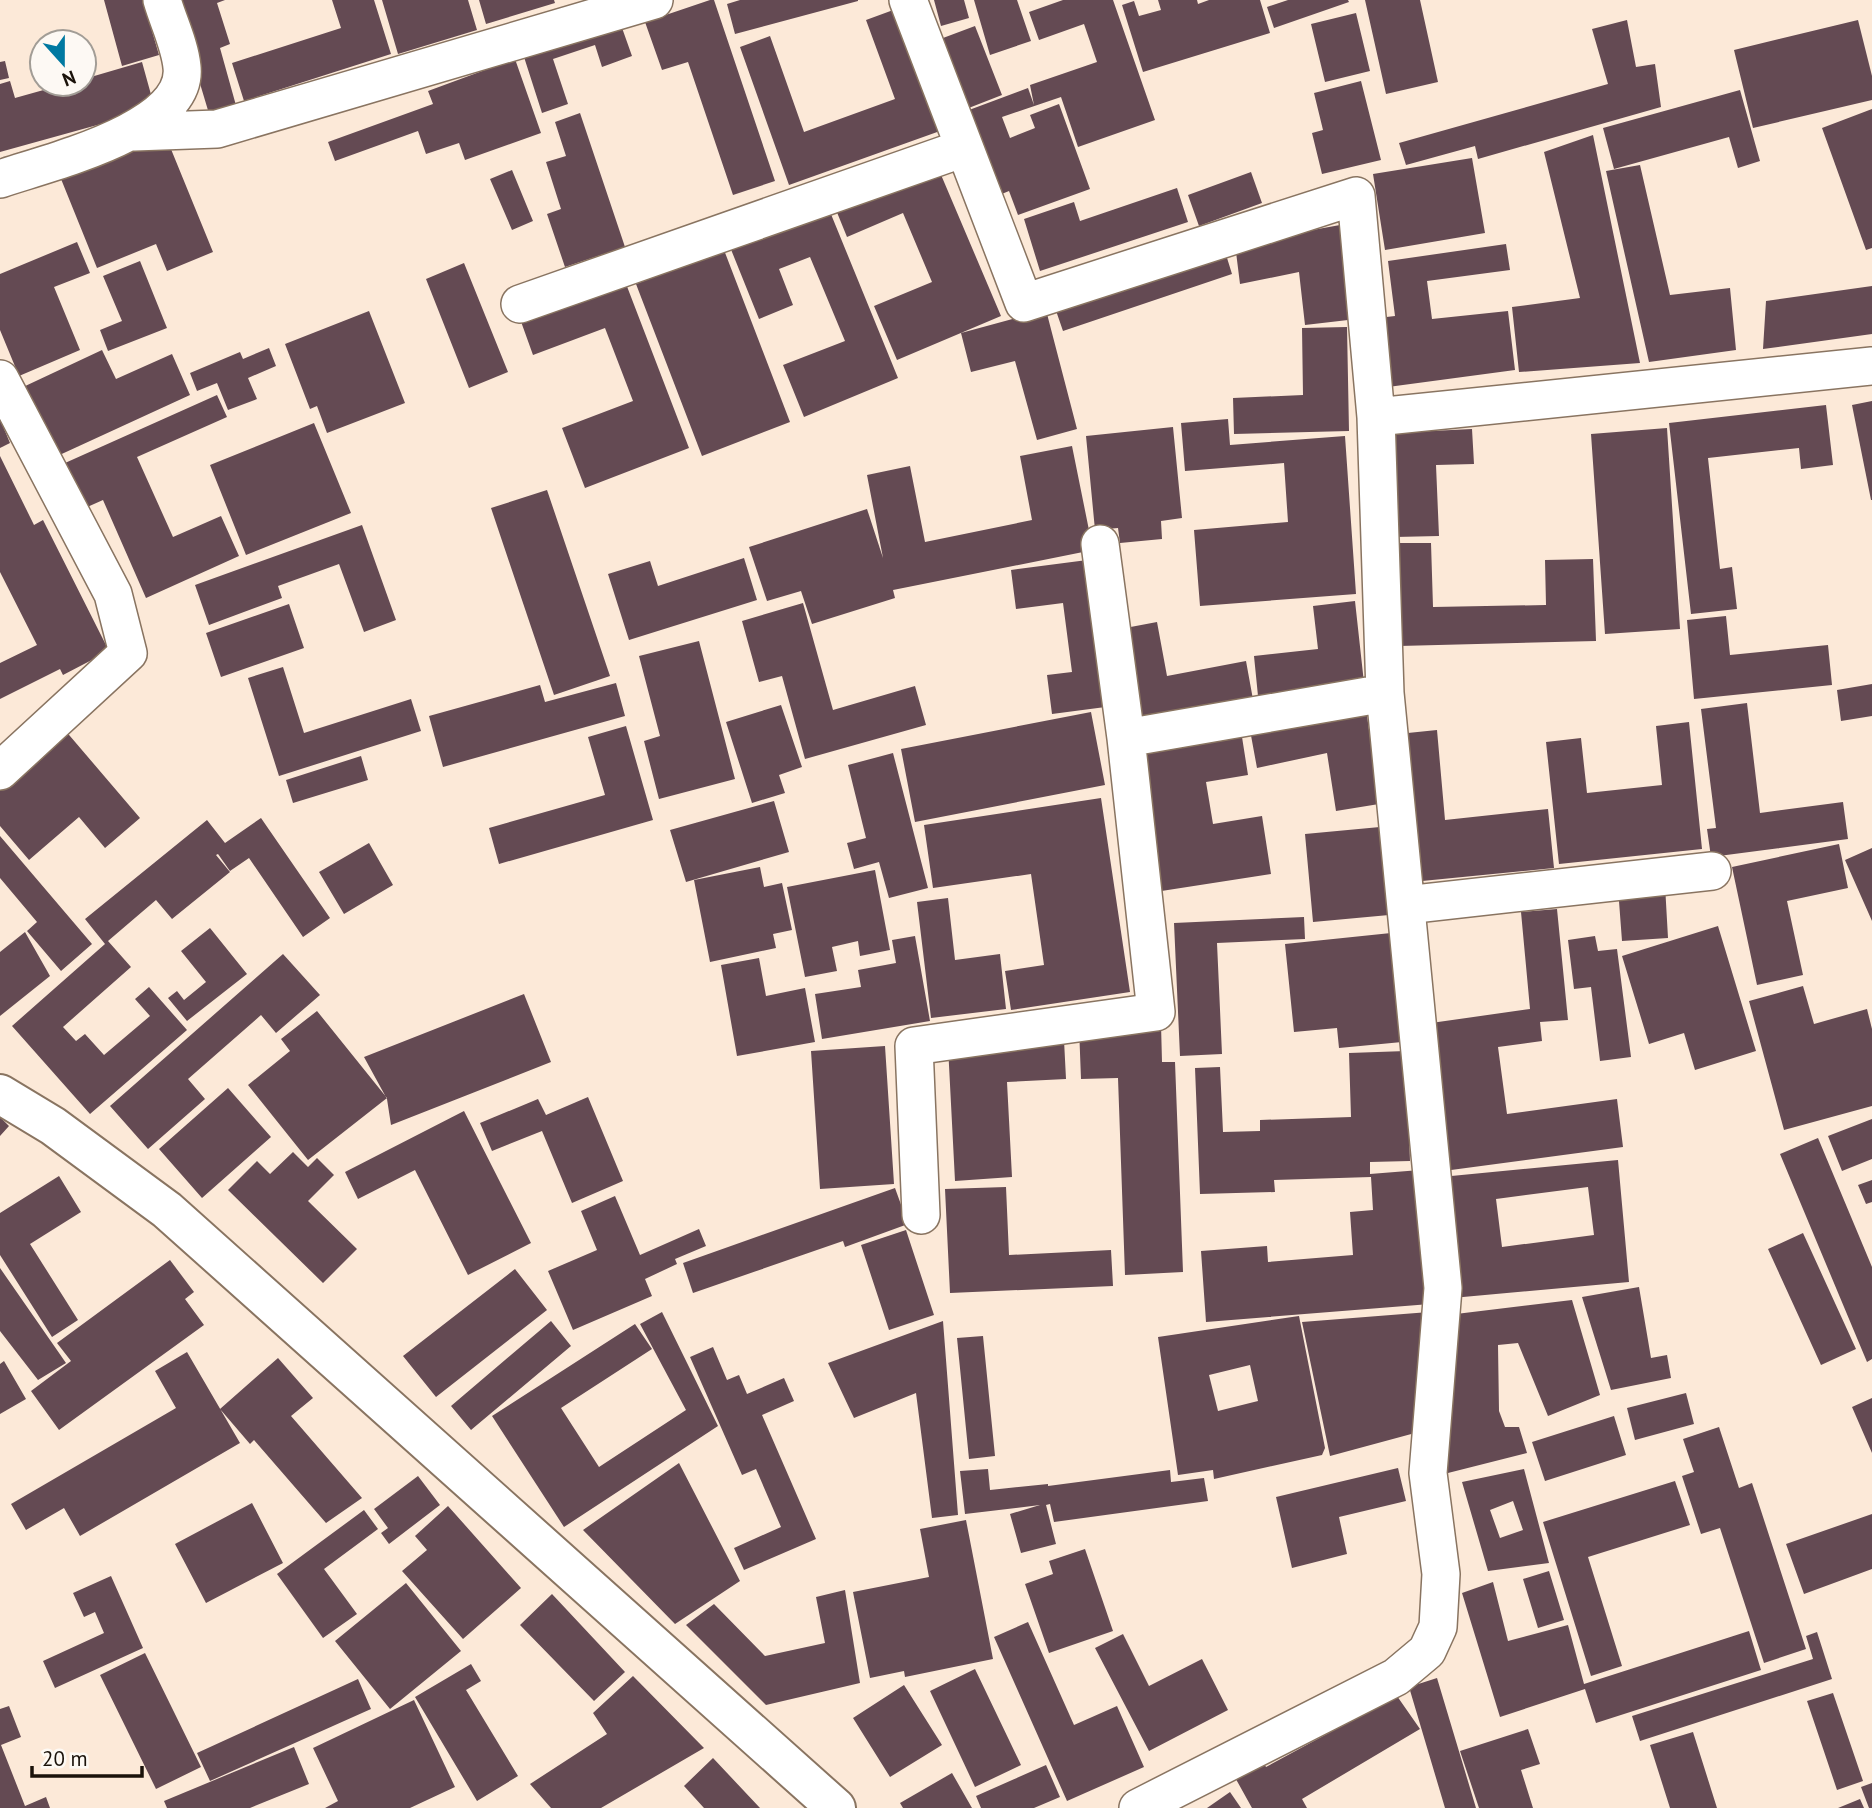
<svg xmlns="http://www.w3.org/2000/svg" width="1872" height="1808" viewBox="0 0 1872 1808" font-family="'PT Sans',sans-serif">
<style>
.building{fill:#644a53;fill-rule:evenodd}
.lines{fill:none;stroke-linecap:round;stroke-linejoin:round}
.street-casing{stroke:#897461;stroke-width:40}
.secondary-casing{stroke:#897461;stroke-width:42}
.street{stroke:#fff;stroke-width:37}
.secondary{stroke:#fff;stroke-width:38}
</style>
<rect width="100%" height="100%" fill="#fce9d8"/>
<!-- building -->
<path class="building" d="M104 0H143L159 55 122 66Z
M175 0H225L217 3 230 44 220 48 237 109 210 117Z
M332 0H374L391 54 244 101 232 63 341 28Z
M382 0H468L477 30 398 54Z
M479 0H554L555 3 486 24Z
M710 0H714L775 181 733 195 688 62 662 70 645 22Z
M740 0H858V1L735 34 727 4Z
M934 0H964L969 18 941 26Z
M974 0H1017L1031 41 990 55Z
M1063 0H1113L1155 120 1078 147 1061 97 1002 117 1010 138 1035 128 1030 115 1059 104 1090 189 1018 215 1009 191 992 198 961 113 1028 88 1034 105 1030 85 1097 62 1084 24 1039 40 1029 12Z
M1158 0H1197L1198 4 1209 0H1260L1270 33 1143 72 1122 5 1134 1 1139 16 1161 10Z
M1288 0H1348L1349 2 1274 28 1267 7Z
M1365 0H1420L1438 82 1386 94Z
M896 9 940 131 789 185 740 47 770 36 804 132 895 99 866 20Z
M1356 13 1370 71 1325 82 1311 24Z
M1627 20 1636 67 1655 64 1661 107 1478 159 1475 146 1406 165 1399 143 1608 84 1592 29Z
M1858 20 1872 76V100L1753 128 1734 50Z
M621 25 632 56 602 67 595 45 553 59 568 104 542 113 524 57Z
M975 26 1002 95 961 111 935 41Z
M515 59 541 133 465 160 459 143 426 154 418 131 335 161 328 142 433 104 428 91Z
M5 61 9 78 0 80V62Z
M142 62 155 109 0 152V84L10 81 15 98 65 84H84V79Z
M1361 81 1381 160 1322 174 1312 133 1323 130 1314 93Z
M1740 90 1760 161 1738 168 1729 137 1614 169 1603 128Z
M1872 109V248L1866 250 1822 128Z
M580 113 625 247 565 267 547 214 561 209 546 162 566 156 555 122Z
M164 132 213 252 167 271 156 244 97 268 59 174Z
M1593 135 1640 363 1519 372 1512 307 1580 298 1544 152Z
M1472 158 1485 233 1385 250 1373 174Z
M936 163 1001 316 897 360 874 306 932 282 903 213 847 237 834 205Z
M1640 165 1670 295 1730 288 1736 350 1649 362 1606 171Z
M512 170 533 221 512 230 490 179Z
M1251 172 1262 203 1199 226 1188 195Z
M1177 188 1188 222 1040 271 1024 219 1074 202 1080 221Z
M826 202 898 378 804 417 783 365 845 341 810 257 779 269 793 305 759 319 728 242Z
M1340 225 1348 320 1305 325 1299 272 1240 284 1235 244Z
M77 242 90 273 54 287 80 350 19 376 0 330V274Z
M1506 244 1510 270 1427 281 1432 319 1508 311 1515 370 1388 387 1378 318 1395 316 1388 261Z
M1223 245 1232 274 1063 331 1053 302Z
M724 250 790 422 702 456 636 284Z
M140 261 167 328 108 351 100 330 122 321 103 276Z
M464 263 508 372 469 388 426 279Z
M623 276 689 448 585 488 562 428 633 401 605 328 533 355 519 316Z
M1872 286V334L1763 349 1766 301Z
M1046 310 1077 429 1037 440 1015 361 971 372 961 333Z
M369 311 405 403 327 433 317 406 310 409 285 344Z
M1347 327 1349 431 1234 434 1233 398 1303 395 1302 328Z
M269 348 276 366 248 378 257 399 228 410 217 383 197 391 190 373 240 352 243 359Z
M102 350 116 379 172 354 190 395 53 458 21 388Z
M217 395 227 417 137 457 173 537 221 516 239 556 146 598 103 500 85 508 65 463Z
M1872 401V500H1871L1852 405Z
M1826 405 1833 465 1801 469 1799 448 1708 458 1720 569 1732 567 1737 609 1691 614 1669 423Z
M0 419 10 443 0 448Z
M1228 419 1230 445 1345 436 1356 594 1200 606 1194 530 1288 522 1284 463 1185 471 1181 423Z
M314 423 351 513 246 555 210 465Z
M1173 427 1182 518 1161 521 1162 539 1120 543 1118 528 1095 530 1086 436Z
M1667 428 1680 629 1605 634 1591 434Z
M1472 429 1474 464 1436 465 1439 536 1395 537 1391 433Z
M1072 446 1093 550 893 590 895 598 812 624 801 591 767 601 749 547 867 509 883 558 867 475 910 466 925 542 1032 520 1020 456Z
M0 456 34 525 43 520 109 651 63 675 60 669 0 699V663L37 645 0 572Z
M547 490 610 676 554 695 491 508Z
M362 525 396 620 364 632 339 564 278 586 282 598 209 625 195 585Z
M1397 543H1431L1433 607 1546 605 1545 560 1593 559 1596 641 1399 646Z
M744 558 757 600 629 640 608 574 650 561 658 586Z
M1095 559 1113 706 1052 714 1047 675 1072 672 1063 603 1016 609 1011 570Z
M1355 601 1364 683 1258 696 1254 656 1318 649 1313 606Z
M803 603 833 710 915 686 926 725 805 759 782 676 759 682 742 621Z
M289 604 304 648 221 677 206 633Z
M1726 616 1730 655 1828 645 1832 685 1694 699 1687 620Z
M1157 622 1167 676 1246 661 1254 705 1137 726 1120 629Z
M699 641 735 779 659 799 644 741 660 736 639 656Z
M283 667 304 733 411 699 421 731 279 776 248 678Z
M616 683 625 716 443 767 429 716 540 685 545 702Z
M1872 684V716L1841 721 1837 690Z
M1747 703 1760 813 1843 802 1848 839 1711 857 1707 829 1716 828 1701 709Z
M781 705 802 767 779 775 785 793 752 803 726 722Z
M1366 708 1379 804 1336 811 1327 753 1257 768 1250 730Z
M1091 712 1105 785 915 822 901 749Z
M1689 722 1702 849 1559 864 1546 742 1581 738 1587 793 1662 785 1656 726Z
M626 726 653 820 499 864 489 828 605 795 588 737Z
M64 729 140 818 105 848 79 817 29 860 0 826V784Z
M1437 730 1445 820 1548 809 1554 868 1412 882 1398 734Z
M1242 737 1248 775 1206 782 1213 824 1262 816 1271 874 1155 892 1133 754Z
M893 753 928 888 889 898 879 862 854 869 847 843 866 838 848 765Z
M361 756 368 780 293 803 286 780Z
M1101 798 1130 992 1011 1010 1005 971 1044 965 1031 874 933 888 924 825Z
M774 801 789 852 686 882 670 830Z
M261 818 330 918 303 937 249 858 230 871 218 854 216 855 230 872 172 919 156 900 108 941 131 967 63 1027 76 1041 85 1034 104 1055 150 1016 135 999 149 987 187 1030 90 1114 12 1026 105 944 85 919 207 820 225 843Z
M1380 827 1389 915 1313 922 1305 834Z
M0 836 92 944 61 971 27 931 37 922 0 878Z
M369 843 393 885 344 914 319 872Z
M1839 844 1848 888 1787 901 1803 975 1757 985 1732 867Z
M1872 848V921L1845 860Z
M760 867 764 887 782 883 792 930 773 934 776 948 710 962 694 880Z
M875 870 890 950 860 956 858 941 832 947 837 971 805 977 787 887Z
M1665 885 1668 938 1622 941 1618 888Z
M948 898 955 960 1000 954 1006 1009 931 1018 917 902Z
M1557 909 1568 1020 1540 1022 1542 1041 1498 1047 1507 1114 1617 1099 1623 1147 1451 1170 1431 1023 1530 1009 1521 912Z
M1304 917 1305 939 1217 943 1222 1054 1180 1056 1174 923Z
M1718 926 1756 1051 1695 1070 1684 1033 1649 1044 1622 956Z
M210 928 247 974 187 1021 168 998 177 991 184 1000 206 982 181 951Z
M25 932 50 976 0 1016V952Z
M1391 933 1402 1042 1339 1048 1337 1028 1294 1032 1285 944Z
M915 936 930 1021 822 1039 815 994 861 987 858 970 896 963 892 940Z
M1595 936 1598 951 1617 949 1631 1057 1600 1061 1591 987 1574 989 1568 940Z
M283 954 320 995 276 1033 261 1015 188 1079 205 1099 148 1149 110 1106Z
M759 958 766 996 805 988 815 1042 737 1056 721 965Z
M1803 986 1814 1024 1867 1009 1872 1029V1106L1784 1130 1749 1001Z
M524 994 551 1062 391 1125 387 1099 364 1057Z
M317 1011 387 1098 308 1160 248 1085 290 1051 281 1039Z
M1161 1024 1162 1062H1175L1183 1272 1125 1275 1118 1078 1081 1079 1079 1027Z
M1064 1040 1066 1079 1007 1082 1012 1177 955 1181 948 1046Z
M885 1046 894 1184 820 1189 811 1051Z
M1406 1051 1410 1161 1370 1162V1174L1420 1170 1430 1304 1206 1322 1201 1251 1267 1246 1268 1262 1353 1255 1350 1212 1373 1210 1371 1177 1274 1180 1275 1192 1200 1194 1195 1068 1220 1067 1223 1132 1260 1131V1120L1351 1117 1349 1053Z
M228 1088 271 1137 202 1198 159 1149Z
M588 1097 623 1181 572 1203 542 1131 492 1151 480 1123 538 1099 546 1115Z
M464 1111 531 1243 468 1275 415 1170 358 1199 345 1172Z
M0 1117 9 1126 0 1136Z
M1872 1119V1159L1842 1171 1828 1136Z
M1818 1138 1872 1267V1359L1867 1362 1780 1154Z
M293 1152 308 1167 317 1158 334 1175 308 1201 357 1249 323 1283 228 1190 257 1161 270 1174Z
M1618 1160 1629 1282 1452 1298 1441 1177ZM1588 1187 1594 1235 1502 1247 1496 1199Z
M59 1176 81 1212 30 1244 78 1320 52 1337 0 1255V1213Z
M1872 1180V1202L1866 1204 1858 1185Z
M1006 1187 1009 1255 1111 1250 1113 1286 950 1293 945 1189Z
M895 1188 908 1224 845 1247 843 1241 693 1293 683 1263Z
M615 1196 640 1255 699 1229 706 1246 675 1259 677 1264 645 1279 652 1296 573 1330 548 1271 597 1250 581 1211Z
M906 1230 934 1315 889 1330 861 1245Z
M1803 1233 1856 1349 1821 1365 1768 1249Z
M170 1260 194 1292 185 1299 204 1325 59 1430 31 1391 71 1361 57 1343Z
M0 1268 66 1363 38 1380 0 1331Z
M515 1269 547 1310 436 1397 403 1356Z
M1639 1287 1651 1358 1667 1355 1671 1378 1611 1390 1582 1297Z
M1572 1300 1600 1395 1548 1416 1518 1343 1498 1345 1499 1411 1505 1427H1519L1527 1453 1444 1474 1456 1314Z
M662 1312 718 1426 564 1527 492 1416 635 1324 652 1349 561 1408 599 1467 686 1410 640 1324Z
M1429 1312 1415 1433 1330 1456 1302 1322Z
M1299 1316 1325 1448 1322 1455 1214 1479 1213 1470 1178 1475 1158 1337ZM1250 1365 1258 1401 1218 1411 1209 1375Z
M551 1321 571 1346 471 1430 451 1406Z
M943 1321 958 1515 932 1518 916 1393 854 1418 828 1363Z
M983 1336 995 1456 969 1459 957 1338Z
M713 1347 727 1380 739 1375 747 1394 784 1378 794 1401 762 1415 816 1539 744 1570 734 1548 781 1527 756 1469 742 1475 690 1357Z
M187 1352 240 1443 80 1536 64 1508 26 1530 11 1504 176 1408 155 1371Z
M278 1358 313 1398 291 1416 362 1498 326 1523 254 1440 250 1444 220 1409Z
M4 1361 26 1399 0 1414V1364Z
M1686 1393 1694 1424 1635 1440 1627 1408Z
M1872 1398V1453L1852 1407Z
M1614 1416 1626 1455 1545 1481 1532 1442Z
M1719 1427 1739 1488 1752 1483 1806 1649 1764 1663 1720 1528 1701 1534 1682 1476 1694 1472 1683 1439Z
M679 1463 740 1581 675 1624 583 1530Z
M1398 1468 1406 1501 1339 1517 1347 1554 1292 1568 1276 1497Z
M988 1469 990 1490 1048 1484V1486L1170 1470 1171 1482 1204 1478 1208 1501 1054 1522 1050 1504 1046 1505 1056 1544 1021 1553 1010 1514 1040 1505 965 1514 960 1471Z
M1524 1469 1549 1563 1488 1571 1462 1482ZM1513 1501 1523 1530 1500 1538 1490 1510Z
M418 1476 440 1505 389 1544 381 1533 388 1528 374 1509Z
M1675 1481 1690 1525 1588 1557 1622 1666 1591 1676 1543 1522Z
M252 1503 283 1563 206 1603 175 1544Z
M448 1506 521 1588 463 1639 402 1571 427 1550 415 1536Z
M364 1510 378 1529 324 1569 357 1614 323 1638 277 1574Z
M1872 1514V1569L1804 1594 1786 1544Z
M966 1520 993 1659 905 1677 904 1671 870 1678 853 1592 929 1577 920 1529Z
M1085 1549 1113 1631 1049 1653 1025 1584 1053 1574 1049 1561Z
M1549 1571 1564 1620 1538 1628 1523 1579Z
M111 1576 143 1648 55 1688 43 1661 104 1633 95 1612 84 1617 73 1593Z
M1493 1582 1508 1641 1568 1625 1584 1684 1749 1631 1761 1670 1596 1723 1585 1689 1500 1717 1462 1593Z
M406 1583 461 1651 390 1709 335 1641Z
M845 1590 860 1683 766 1705 686 1625 714 1604 765 1656 825 1643 816 1597Z
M552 1594 625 1672 594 1701 520 1625Z
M1028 1622 1074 1725 1117 1706 1144 1767 1067 1801 994 1637Z
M1817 1632 1832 1679 1640 1741 1632 1716 1813 1659 1806 1636Z
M1123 1634 1149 1686 1202 1659 1228 1710 1149 1751 1095 1648Z
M145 1653 201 1767 156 1789 100 1675Z
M471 1664 481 1681 466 1690 518 1776 477 1801 415 1697Z
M975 1669 1021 1765 975 1787 930 1691Z
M633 1676 704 1748 601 1808H551L530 1784 607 1734 593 1713Z
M1437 1678 1476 1808H1445L1409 1687Z
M358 1679 371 1709 210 1781 197 1753Z
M904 1685 942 1745 890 1777 853 1718Z
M1833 1693 1863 1781 1837 1790 1807 1701Z
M1397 1696 1420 1729 1302 1799 1307 1808H1252L1232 1772 1260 1756 1266 1767Z
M414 1700 455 1787 410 1808H325L338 1801 313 1748Z
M9 1706 21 1737 1 1745 25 1806 46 1797 50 1808H0V1709Z
M1528 1729 1540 1764 1521 1770 1533 1808H1479L1460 1751Z
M1693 1732 1717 1808H1670L1650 1745Z
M294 1747 309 1784 250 1808H167L164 1801Z
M713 1758 760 1808H704L684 1786Z
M1046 1765 1060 1797 1034 1808H981L976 1796Z
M952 1773 972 1808H903L900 1803Z
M1872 1783V1808H1869L1861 1787Z
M1230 1792 1241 1808H1207Z
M1860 1799 1864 1808H1838Z"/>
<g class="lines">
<!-- street casing -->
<g class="street-casing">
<path id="street" d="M908 0 1024 303 1356 196 1376 417 1872 366
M134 132 217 129 654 0
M0 179C46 163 189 130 182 67 180 45 168 21 162 0
M520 304 964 148
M0 379 113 594 128 653 0 771
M1100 544 1126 738 1385 693 1376 417
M1406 905 1712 871
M921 1215 914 1046 1156 1012 1126 738
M1138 1808 1396 1677 1427 1651 1438 1627 1441 1574 1428 1473 1443 1288 1385 693"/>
</g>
<!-- secondary casing -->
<g class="secondary-casing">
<path id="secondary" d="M0 1094 53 1126 167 1210 836 1808"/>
</g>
<!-- street -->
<use href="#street" class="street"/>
<!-- secondary -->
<use href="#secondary" class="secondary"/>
</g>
<!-- north arrow -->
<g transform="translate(63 63) rotate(159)"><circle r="33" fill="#fdf9f4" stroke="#a29d96" stroke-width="2"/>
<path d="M0-5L12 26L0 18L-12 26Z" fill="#0079a1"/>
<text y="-10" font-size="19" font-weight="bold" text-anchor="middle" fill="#1a120a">N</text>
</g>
<!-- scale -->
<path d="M32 1766v10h110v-10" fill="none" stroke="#1a120a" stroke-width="3.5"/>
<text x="42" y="1766" font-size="21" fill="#1a120a" stroke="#fdf9f4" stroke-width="5" paint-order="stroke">20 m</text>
</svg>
